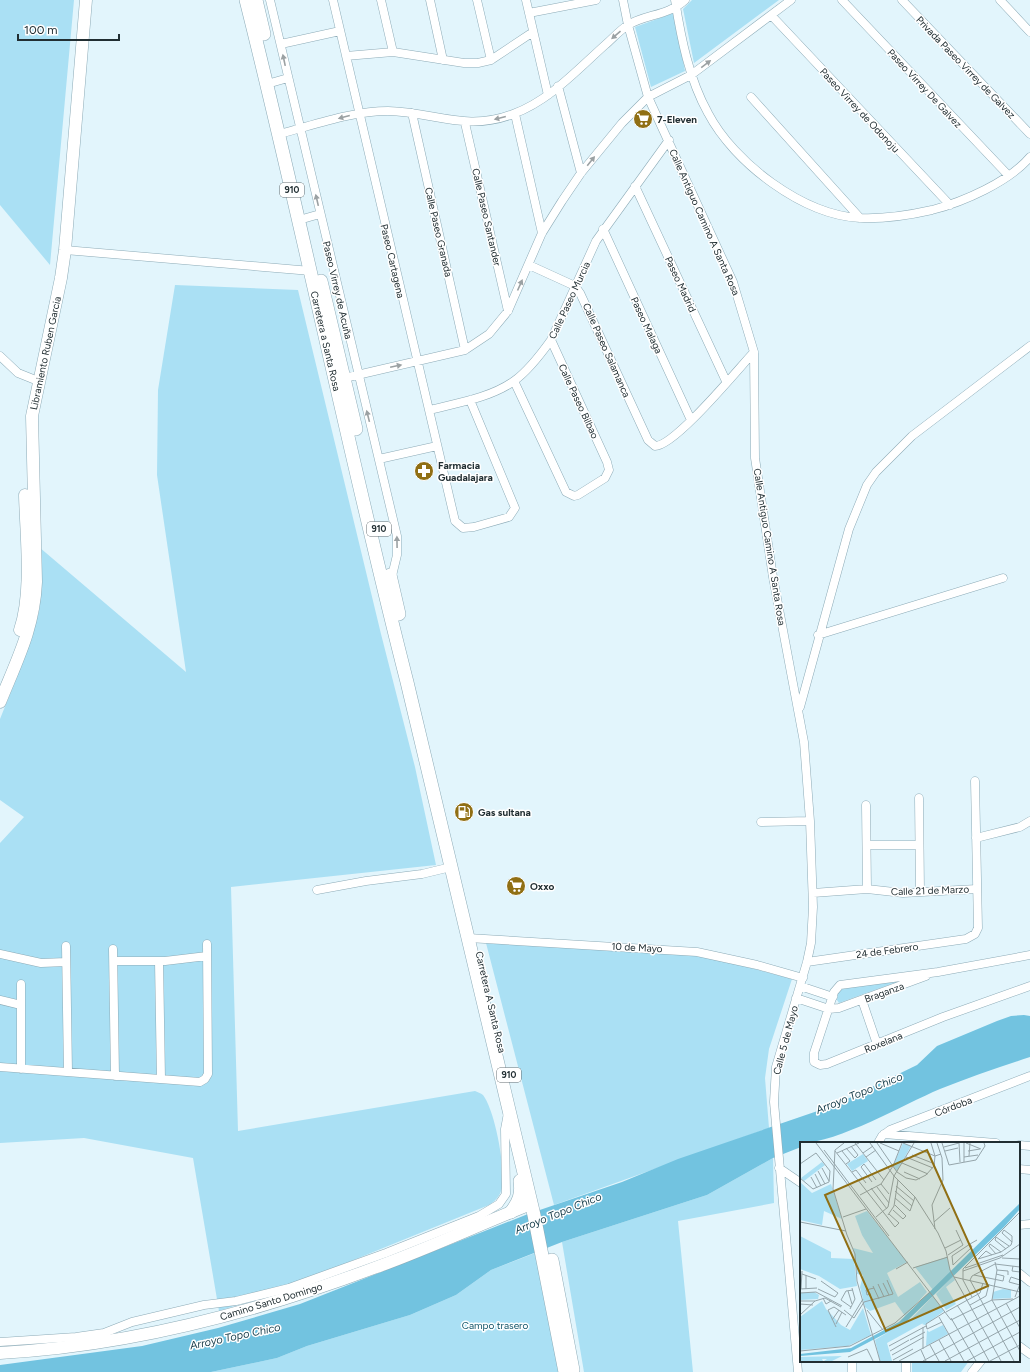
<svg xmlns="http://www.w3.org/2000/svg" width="1030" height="1372" viewBox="0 0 1030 1372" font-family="Figtree,sans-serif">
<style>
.green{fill:#aae0f4}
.water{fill:#72c3e0}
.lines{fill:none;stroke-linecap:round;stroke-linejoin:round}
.street-casing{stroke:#8dabb7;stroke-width:9}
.secondary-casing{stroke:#8dabb7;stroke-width:13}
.primary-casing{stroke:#8dabb7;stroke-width:14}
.street{stroke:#fff;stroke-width:8}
.secondary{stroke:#fff;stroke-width:12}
.primary{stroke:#fff;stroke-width:13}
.oneway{fill:#9ba1a3}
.labels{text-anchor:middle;stroke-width:3;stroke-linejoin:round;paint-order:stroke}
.shield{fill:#fff;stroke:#646d70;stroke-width:1}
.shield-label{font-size:9px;font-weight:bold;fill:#212e32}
.street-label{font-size:10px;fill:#212e32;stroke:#fff}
.poi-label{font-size:10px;font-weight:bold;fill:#212e32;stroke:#fff;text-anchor:start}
.park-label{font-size:10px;fill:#0e5367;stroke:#fff}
.water-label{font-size:11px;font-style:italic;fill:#1d424f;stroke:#fff}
.inset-road{fill:none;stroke:#95a5ab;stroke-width:1}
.view{fill:#906f14;fill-opacity:0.15;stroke:#906f14;stroke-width:2}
.inset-edge{fill:none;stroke:#212e32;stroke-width:2}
</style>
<rect width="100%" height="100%" fill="#e2f5fc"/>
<!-- green -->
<path class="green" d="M0 0H74L50 265 0 205Z
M692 0H779L694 63 683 9Z
M674 13 685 71 651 87 635 27Z
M175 285 298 290 381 634 415 767 436 865 231 887 238 1131 475 1091C477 1092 481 1093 483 1095 495 1110 507 1173 501 1191 499 1197 495 1201 489 1205L270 1294 219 1311 193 1158 84 1138 0 1143V843L24 817 0 800V719L26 654 39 612 41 588 39 547 186 672 157 475 158 390Z
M486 943 702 955 792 979 769 1049 765 1078 769 1128 554 1205Z
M902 980 839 1003 837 1000 839 989Z
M773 1158 774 1203 678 1221 693 1372H584L562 1242 707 1195Z
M535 1253 559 1372H211L277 1358 307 1346 410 1315 456 1295 491 1270Z
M912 1361H969L961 1372H912Z"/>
<!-- water -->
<path class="water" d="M1024 1015 1030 1016V1057C1000 1067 970 1077 940 1089 904 1104 838 1143 801 1143V1147L773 1158 707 1195 562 1242 491 1270 456 1295 410 1315 307 1346 277 1358 211 1372H0V1365L142 1346 218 1328 300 1304 528 1214 622 1182 678 1159 835 1105 917 1065 937 1046 997 1021 1011 1016Z"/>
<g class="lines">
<!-- street casing -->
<g class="street-casing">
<path id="street" d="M270 0 397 536V555L391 580
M333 0 455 521 463 528 474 527 509 517 515 508 470 400
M381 0 393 52
M430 0 443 60
M477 0 491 60
M526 0 548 95
M623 0 628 25 648 97 733 282 754 352 755 458 773 577 804 742 810 821 813 907 811 943 807 962 776 1067 774 1102 798 1372
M675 0C681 38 689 79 708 113 734 163 803 215 860 218 883 219 910 215 932 210 963 202 1009 182 1030 157
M842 0 1008 175
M902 0 1030 134
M1000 0 1030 32
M529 13 596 0
M771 15 950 205
M281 44 340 31
M346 56 393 52 464 63H478L491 60 533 32
M267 84 288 78
M558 86 581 173
M751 97 860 218
M412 113 465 350
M515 114 542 233
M465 123 508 311
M279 134C314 125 352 111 388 111 434 112 467 132 513 114 549 101 577 70 605 45 612 39 620 30 628 25 646 14 668 16 685 0
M635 186 726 381
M306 218 320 214
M603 229 691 420
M65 250 311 271
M529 265 575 286 580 293 648 440 655 446C675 446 738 369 754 352
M0 356 18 373 38 381
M340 379 465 350 489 334 508 311 542 233 562 201 581 173 622 123 648 97 691 75 791 0
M514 381 566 492 574 496 578 495 605 478 609 470 607 462 551 340
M429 410C457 403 490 398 514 381 528 371 541 354 551 340L596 241 669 140
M379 459 437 446
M818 635 1003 578
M800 707 849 529 867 485 876 472 912 436 1030 346
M919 798 920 892
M866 805 867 889
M761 822 810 821
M976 838 1020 827 1030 821
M868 845H919
M317 890 366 881 422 874 451 867
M813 893 867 889 903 893 977 889
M468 938 697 952 757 965 803 978
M66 946 68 1072
M113 949 115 1076
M0 954 41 963 66 962
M1030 955 938 972 840 985 834 992 814 1053V1062L820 1065 827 1064 943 1017 1030 986
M114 961H165L207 956
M159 961 161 1079
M807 962 966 939 975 934 978 928 975 781
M21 984V1069
M800 986 833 997
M796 998 829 1009 839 1008 926 976
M0 1000 21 1005
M862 1000 877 1044
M0 1067 200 1082 205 1079 208 1074 207 944
M884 1134 996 1143
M878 1143 882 1136 890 1130 1030 1076
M1019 1145 1030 1146
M779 1168 801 1183
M1019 1169 1030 1170
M1019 1225 1030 1224
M1019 1273 1030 1282
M0 1342 76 1337 104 1333 132 1322 204 1305 236 1301 289 1288 386 1253 479 1216 499 1204 506 1194 505 1129 508 1113
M1019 1346 1030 1354
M852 1361V1372
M906 1361V1372
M972 1372 981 1361"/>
</g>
<!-- secondary casing -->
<g class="secondary-casing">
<path id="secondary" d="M20 630C33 592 26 535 25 495
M0 702C17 660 34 628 36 582L32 416 61 278 65 250 86 0
M0 1353C128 1346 254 1313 374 1268 427 1249 478 1225 531 1204"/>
</g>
<!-- primary casing -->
<g class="primary-casing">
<path id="primary" d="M246 0C303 226 349 456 407 682L534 1215 565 1372
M256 0 264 34
M321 281 356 429
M390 575 399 614
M511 1212C519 1202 522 1194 520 1181
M552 1260 573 1370"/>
</g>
<!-- street -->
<use href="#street" class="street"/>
<!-- secondary -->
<use href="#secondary" class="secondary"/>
<!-- primary -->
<use href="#primary" class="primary"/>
</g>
<!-- one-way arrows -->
<defs><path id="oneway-solid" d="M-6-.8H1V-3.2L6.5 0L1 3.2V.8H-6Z"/></defs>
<g class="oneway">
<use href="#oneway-solid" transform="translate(616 35) rotate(139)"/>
<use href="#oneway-solid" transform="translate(284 60) rotate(-102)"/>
<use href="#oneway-solid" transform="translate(706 64) rotate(-37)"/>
<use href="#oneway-solid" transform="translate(344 117) rotate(165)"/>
<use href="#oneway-solid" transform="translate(500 118) rotate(166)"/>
<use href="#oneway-solid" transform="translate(591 161) rotate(-51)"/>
<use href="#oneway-solid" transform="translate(317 200) rotate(-103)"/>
<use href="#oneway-solid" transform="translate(520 285) rotate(-66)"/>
<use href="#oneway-solid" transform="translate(396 366) rotate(-12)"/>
<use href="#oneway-solid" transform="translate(368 416) rotate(-104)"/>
<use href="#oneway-solid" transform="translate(397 542) rotate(-91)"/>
</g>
<!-- icons -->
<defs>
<g id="supermarket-disc" transform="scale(1)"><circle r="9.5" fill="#906f14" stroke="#fff"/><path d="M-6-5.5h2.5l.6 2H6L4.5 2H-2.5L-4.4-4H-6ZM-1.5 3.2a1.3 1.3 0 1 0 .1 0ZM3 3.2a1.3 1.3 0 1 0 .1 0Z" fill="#fff"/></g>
<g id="pharmacy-disc" transform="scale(1)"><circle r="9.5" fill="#906f14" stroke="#fff"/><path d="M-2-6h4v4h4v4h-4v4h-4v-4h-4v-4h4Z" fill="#fff"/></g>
<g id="fuel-disc" transform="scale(1)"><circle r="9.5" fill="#906f14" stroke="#fff"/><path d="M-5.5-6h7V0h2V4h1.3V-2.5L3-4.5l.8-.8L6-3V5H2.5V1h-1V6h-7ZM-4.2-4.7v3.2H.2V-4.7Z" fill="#fff"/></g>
</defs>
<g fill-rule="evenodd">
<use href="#supermarket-disc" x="643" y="119"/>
<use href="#pharmacy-disc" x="424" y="471"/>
<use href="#fuel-disc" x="464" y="812"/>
<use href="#supermarket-disc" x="516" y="886"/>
</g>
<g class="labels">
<!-- shield labels -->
<g class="shield">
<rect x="280" y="183" width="24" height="14" rx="3"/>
<rect x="367" y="522" width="24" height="14" rx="3"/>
<rect x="497" y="1068" width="24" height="14" rx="3"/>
</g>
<g class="shield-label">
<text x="292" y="193">910</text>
<text x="379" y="532">910</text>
<text x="509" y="1078">910</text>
</g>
<!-- street labels -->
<g class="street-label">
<text transform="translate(966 67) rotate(46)" y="4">Privada Paseo Virrey de Galvez</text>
<text transform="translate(925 88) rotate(47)" y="4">Paseo Virrey De Galvez</text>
<text transform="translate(860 110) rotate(47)" y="4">Paseo Virrey de Odonoju</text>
<text transform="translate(487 217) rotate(77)" y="4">Calle Paseo Santander</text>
<text transform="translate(705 222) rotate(66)" y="4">Calle Antiguo Camino A Santa Rosa</text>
<text transform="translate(439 232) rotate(77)" y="4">Calle Paseo Granada</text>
<text transform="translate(393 261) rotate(77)" y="4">Paseo Cartagena</text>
<text transform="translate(681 284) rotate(65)" y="4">Paseo Madrid</text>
<text transform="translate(338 290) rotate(77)" y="4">Paseo Virrey de Acuña</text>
<text transform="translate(569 300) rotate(-65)" y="4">Calle Paseo Murcia</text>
<text transform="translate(647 325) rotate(65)" y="4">Paseo Malaga</text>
<text transform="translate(326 341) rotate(77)" y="4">Carretera a Santa Rosa</text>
<text transform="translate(607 350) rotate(66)" y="4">Calle Paseo Salamanca</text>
<text transform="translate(45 353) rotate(-78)" y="4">Libramiento Ruben Garcia</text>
<text transform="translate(579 401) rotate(65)" y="4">Calle Paseo Bilbao</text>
<text transform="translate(770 547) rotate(81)" y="4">Calle Antiguo Camino A Santa Rosa</text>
<text transform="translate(930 890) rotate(-2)" y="4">Calle 21 de Marzo</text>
<text transform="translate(637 947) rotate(3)" y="4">10 de Mayo</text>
<text transform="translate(887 950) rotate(-8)" y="4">24 de Febrero</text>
<text transform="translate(884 992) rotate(-20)" y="4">Braganza</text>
<text transform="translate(491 1002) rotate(77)" y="4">Carretera A Santa Rosa</text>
<text transform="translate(785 1040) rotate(-75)" y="4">Calle 5 de Mayo</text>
<text transform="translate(883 1042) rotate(-22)" y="4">Roxelana</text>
<text transform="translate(953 1106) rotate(-21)" y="4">Córdoba</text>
<text transform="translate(271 1301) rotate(-17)" y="4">Camino Santo Domingo</text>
</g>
<!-- poi labels -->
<g class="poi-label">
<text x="657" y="123">7-Eleven</text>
<text x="438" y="469">Farmacia<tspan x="438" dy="12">Guadalajara</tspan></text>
<text x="478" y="816">Gas sultana</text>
<text x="530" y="890">Oxxo</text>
</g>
<!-- park labels -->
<g class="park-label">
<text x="495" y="1329">Campo trasero</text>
</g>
<!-- water labels -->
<g class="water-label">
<text transform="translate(859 1093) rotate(-22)" y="4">Arroyo Topo Chico</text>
<text transform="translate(558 1213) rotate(-22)" y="4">Arroyo Topo Chico</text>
<text transform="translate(235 1336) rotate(-12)" y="4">Arroyo Topo Chico</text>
</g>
</g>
<!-- overview -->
<g transform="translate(800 1142)">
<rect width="220" height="220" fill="#e2f5fc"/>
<path d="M103 1 111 4 97 29 93 24ZM63 12 68 19 52 29 47 22ZM22 20 25 23 4 39 1 36ZM0 40 12 51 31 42 42 77 24 69 22 83 0 78ZM67 69 107 120 87 131 98 155 120 140 127 150 105 174 95 160 70 169 65 165 60 145 63 133 57 132 53 106 73 111 62 93 55 74ZM0 94 31 110V116L54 117 57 144 40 147 19 134 0 127ZM147 115 151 131 133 148 115 125ZM153 134 155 138 146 145 156 162 146 168 136 152ZM203 147 211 148V156L192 157 193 150ZM14 150 19 153 18 157 0 158V151ZM133 154 144 169 125 183 122 182 125 180 87 201 92 219H80L75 198 112 176ZM22 159 26 167 41 183 50 188 63 166 71 193 48 204 0 208V175ZM143 183 148 192 126 204 127 188 129 190ZM42 214 32 219H24L27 217H22L23 219H0V215Z" fill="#aae0f4"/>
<path d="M220 61V67L205 84 105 181 50 210 0 214V212L51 206 99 180Z" fill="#72c3e0"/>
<path class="inset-road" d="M16 1 151 178 163 172 189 219M44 1 35 8 33 47 47 93 55 112 57 139 80 219M55 1 84 38M70 1 94 34 115 55 138 91 146 109 150 128 201 219M77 1 97 30 106 36 116 38 126 33 134 24 135 14 131 1M80 1 99 9M103 1 135 14 141 12M142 1 149 23 176 18 185 4 184 1M159 1 160 20M164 1V20M166 1 181 7M144 5 159 1M46 6 55 16 58 13 51 4M24 8 89 94M35 9 95 85 99 81 89 72M42 9 50 19 46 22M145 9 158 6M168 9 180 7M37 11 59 1M63 11 73 4M112 13 135 22M169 14 170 1M66 15 76 8M106 15 133 26M164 15 178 13M102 21 128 32M0 22 16 11 30 29 29 40 13 47M22 26 29 39M18 29 25 42M52 30 56 28 66 41M104 30 120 37M15 32 21 44M11 35 17 46M0 36 13 47M72 40 61 25 64 22 76 38M81 42 89 52M96 44 114 59M77 45 89 61M71 46 87 67M95 49 112 64M60 53 81 42 93 24 102 1M95 56 110 69 115 55M93 68 103 77 106 74 95 63M88 73 94 64 98 38M43 75 66 67M76 75 88 65 94 34 114 1M0 80 46 89M134 80 150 66M135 87 132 63 143 38 142 16 137 1M196 95 209 104M196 95 195 98 206 107M170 102 172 105 153 123 152 114 170 102 177 98M190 102 201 110M190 102 189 104 196 112M145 106 161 98M148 113 163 103 156 88M202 116 220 117M178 117 201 110 211 103 212 100V94L204 88 202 91 212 100M178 117 186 109 192 113M213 124 212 129 220 130M113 126 148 115M165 126 203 113M96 127 108 120M197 128 208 129V133M163 129 200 116 220 102M2 132 16 137M174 133 203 139 204 134 196 132M154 135 220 150M220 138 211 135 209 140 220 143M83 141 89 153M78 142 84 155M73 144 79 157M0 147 17 146M1 147 2 129M6 147V133M18 147 35 155 38 151 21 139M48 149 52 162M0 151 16 150 42 164M71 152 67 153 66 148 74 146M172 155 163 138V127L220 70M215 155 220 142M23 156 26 162 31 159M192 158 220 209M192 158 197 128 195 120M0 159H15L25 156 41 165M64 160 93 152 87 138M206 161 220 186M0 162 13 163M157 163 163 172 192 158 213 157M170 163 186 154 189 142M51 165 41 158 46 149 53 148M50 167 55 157 52 146M44 168 54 176 64 160M67 168 83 188M146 170 180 151 183 141M0 173 15 159M139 175 164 219M151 176 176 219M32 178 39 168M142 180 127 187 126 182 145 170M36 182 42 170M36 185 28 168 34 165 46 173M46 185 63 157M123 185V207M110 198 125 190M139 198 151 219M130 203 139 219M89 204 126 184M67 207 73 219M121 208 126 219M0 209 50 204 95 181 130 150M90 209 109 198M92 213 124 195M48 215 67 207M93 218 113 207M99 219 220 154M123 219 220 165M145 219 220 178M167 219 220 190M190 219 220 203M214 219 170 138 172 134 195 122 220 125"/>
<path class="view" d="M127 8 188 144 86 189 25 53Z"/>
<rect width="220" height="220" class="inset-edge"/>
</g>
<!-- scale -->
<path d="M18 34v6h101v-6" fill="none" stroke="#212e32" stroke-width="2"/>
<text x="24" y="34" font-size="12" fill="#212e32" stroke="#ffffff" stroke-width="3" paint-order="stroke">100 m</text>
</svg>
